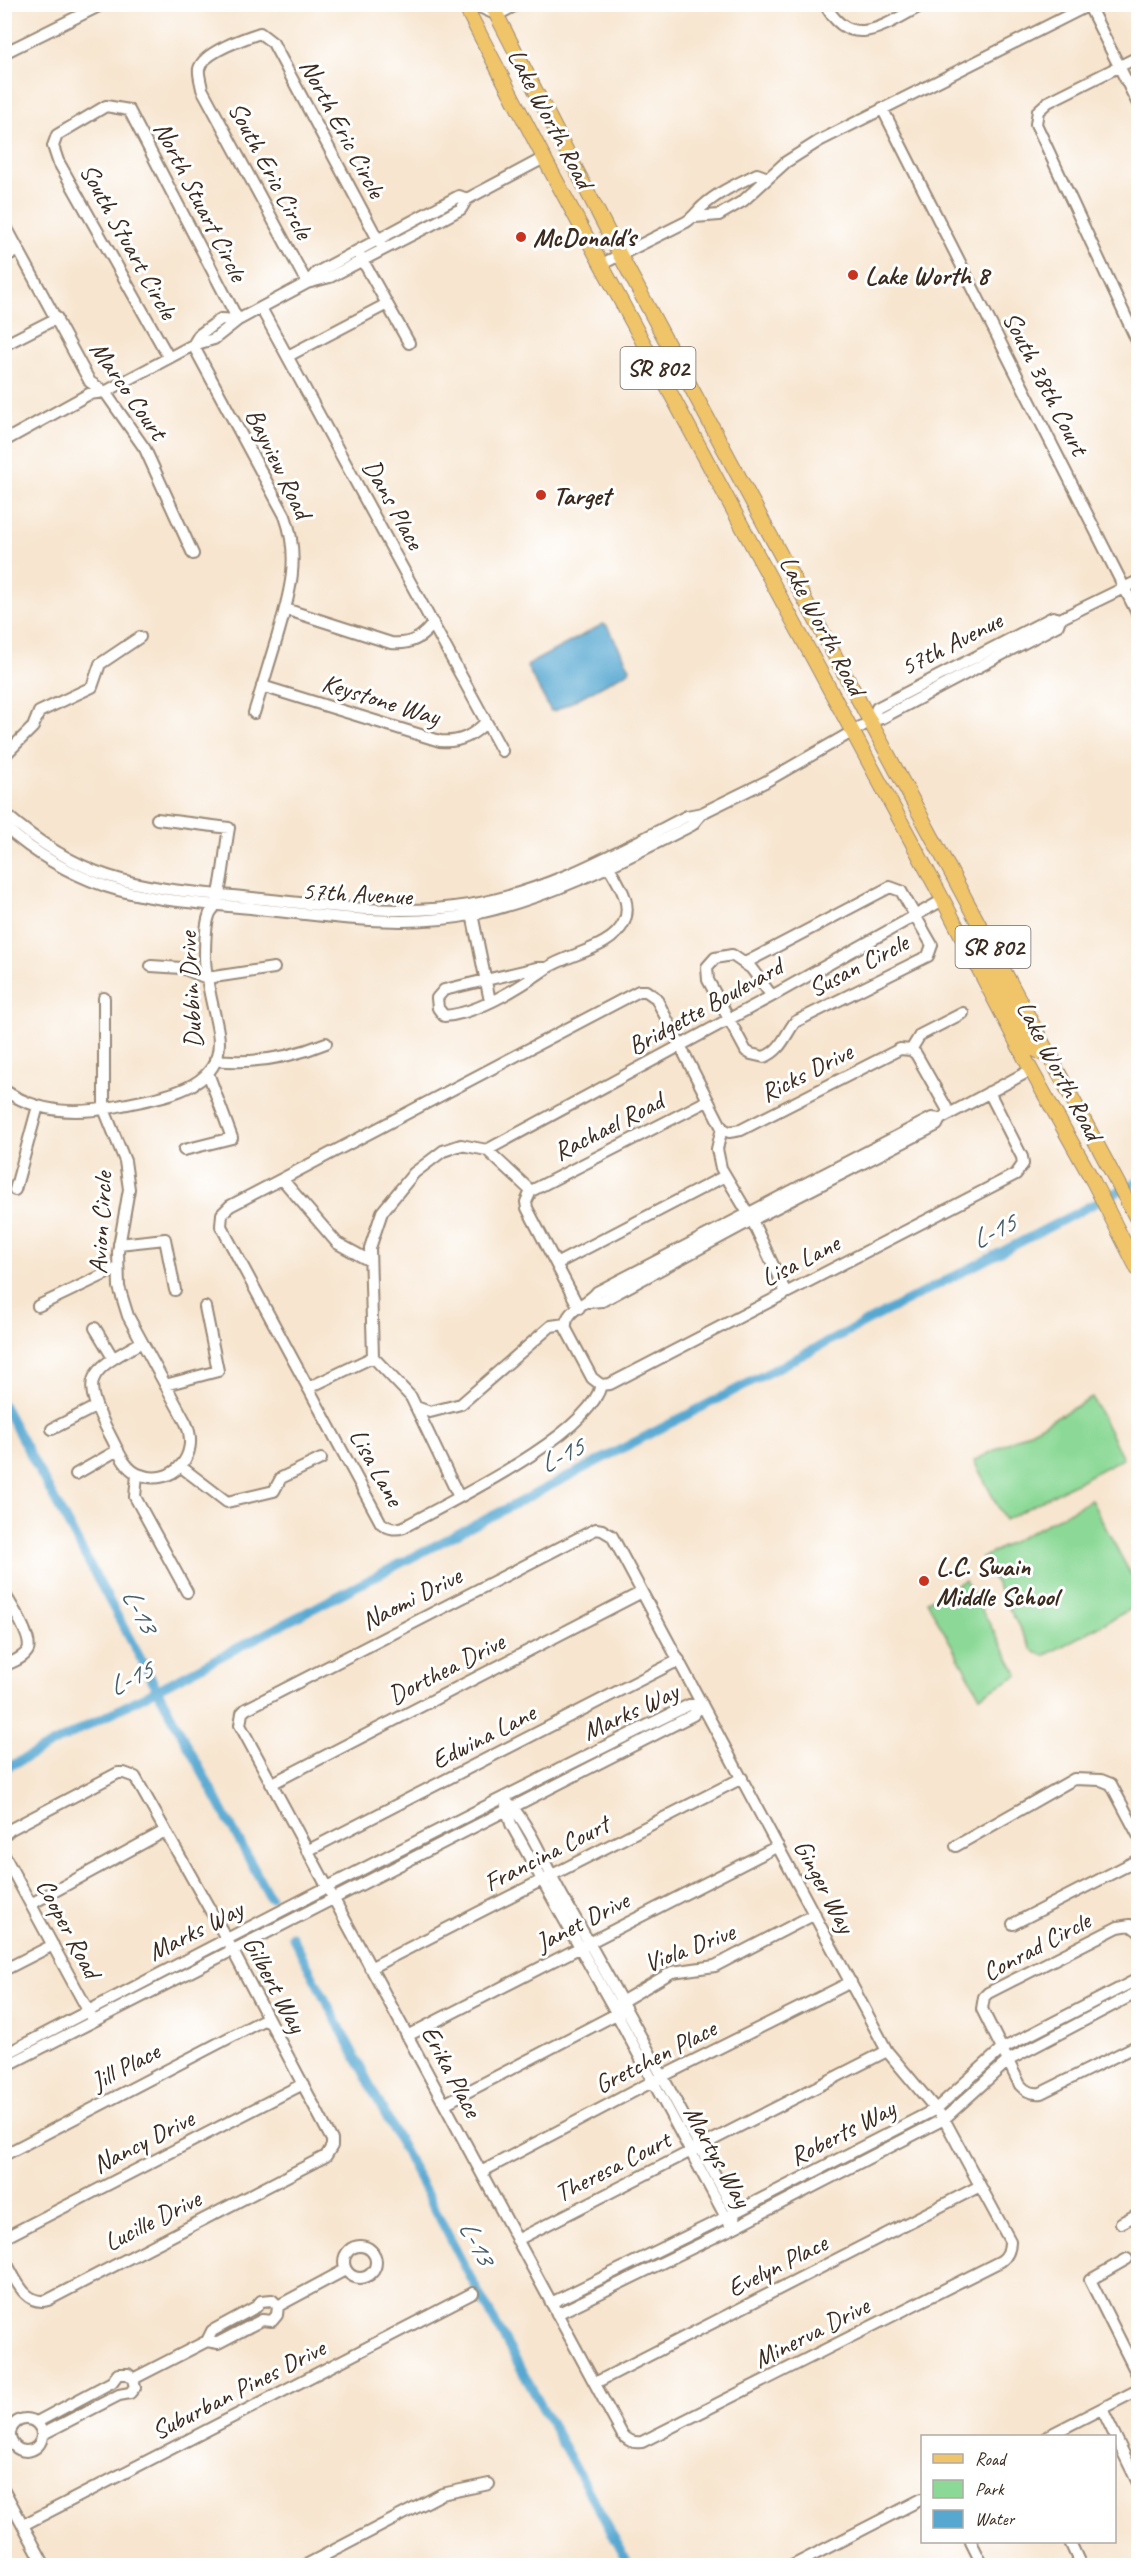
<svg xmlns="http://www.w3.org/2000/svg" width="1143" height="2570" viewBox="0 0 1143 2570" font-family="Caveat,sans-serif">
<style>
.green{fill:#8cd997;stroke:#64825a;stroke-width:1.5}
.water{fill:#56a8d1;stroke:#486978;stroke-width:1.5}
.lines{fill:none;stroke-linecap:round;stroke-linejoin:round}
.canal{stroke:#56a8d1;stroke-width:9}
.minor-casing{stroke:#998876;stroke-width:14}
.major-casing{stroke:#998876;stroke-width:16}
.minor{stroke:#fff;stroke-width:10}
.major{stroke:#f0c469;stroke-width:14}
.poi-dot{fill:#c8321e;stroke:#fff;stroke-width:2}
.labels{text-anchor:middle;stroke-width:6;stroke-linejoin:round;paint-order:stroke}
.shield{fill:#fff;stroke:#766a62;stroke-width:1.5}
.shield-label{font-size:24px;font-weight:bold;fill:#3b2a1e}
.street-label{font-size:26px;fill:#3b2a1e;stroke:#fff}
.poi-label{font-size:26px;font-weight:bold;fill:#3b2a1e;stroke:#fff;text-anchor:start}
.water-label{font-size:27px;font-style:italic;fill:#465c66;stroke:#fff}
</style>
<rect width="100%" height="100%" fill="#fff"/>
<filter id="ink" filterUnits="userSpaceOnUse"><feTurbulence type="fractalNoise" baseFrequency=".0167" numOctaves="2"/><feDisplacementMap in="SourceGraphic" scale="12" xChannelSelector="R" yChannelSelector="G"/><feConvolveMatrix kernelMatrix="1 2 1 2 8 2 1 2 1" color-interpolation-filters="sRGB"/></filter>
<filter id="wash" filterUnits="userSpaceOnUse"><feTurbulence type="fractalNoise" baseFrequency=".008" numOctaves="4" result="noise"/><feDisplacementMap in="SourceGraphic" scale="24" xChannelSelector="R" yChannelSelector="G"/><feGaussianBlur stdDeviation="1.35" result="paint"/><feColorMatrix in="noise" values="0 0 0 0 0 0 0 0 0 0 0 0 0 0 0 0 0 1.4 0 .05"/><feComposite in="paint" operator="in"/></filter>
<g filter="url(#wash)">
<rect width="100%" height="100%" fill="#f7e5cf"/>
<!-- green -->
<path class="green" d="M1092 1398 1123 1458 1005 1520 974 1461Z
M1091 1500 1138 1588V1605L1044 1656 1031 1649 982 1558Z
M965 1580 1018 1675 980 1696 927 1601Z"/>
<!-- water -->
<path class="water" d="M603 624 607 626 630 668 629 671 555 711H551L527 667 529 664Z"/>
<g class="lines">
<!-- canal -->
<path class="canal" d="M4 1406 270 1898
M4 1769 1138 1181
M292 1936 476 2288 630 2566"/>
</g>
</g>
<g filter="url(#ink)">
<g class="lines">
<!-- minor casing -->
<g class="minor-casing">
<path id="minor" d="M473 4 497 15 518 4
M825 4C851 54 887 23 924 4
M1089 6 1138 104
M4 53 103 4
M1138 57 1048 102 1038 111 1036 124 1138 343
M882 108 1138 615
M695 217 719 215 743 201 786 162 819 141 1091 4
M4 223 90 382 105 392 145 449 193 554
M359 254 409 343
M4 257 19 250
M602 264 686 222C694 217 697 211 703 206 718 192 739 183 757 174L768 178
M309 281 316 273 459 196 467 199
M307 283 202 89C201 83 198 74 199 69 203 52 245 38 260 33L273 43 383 249
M261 308 502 751
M4 345 57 318
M193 345 285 516C301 559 289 596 277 638 269 663 262 688 254 713
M193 345 199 335 221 319 238 320
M288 356 387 304
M169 358 58 161 53 146 57 135 106 106 129 110 238 320
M4 441 89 394 105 392 193 345 214 339 238 320 307 283 330 277 431 225 461 209 467 199 544 158
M285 609 391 643C410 645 423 638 433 623
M262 686 440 741C459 743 473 736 486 722
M871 721 877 708 1053 617 1060 619
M4 756 33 727 39 712 92 687 100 664 140 637
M4 813C35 840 69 863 108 876 154 891 204 893 252 898 323 905 397 917 469 905 547 892 617 852 687 816L702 813 765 782 871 721 882 718 1058 625 1060 619 1138 581
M4 826C33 852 68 873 105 886 154 902 207 903 258 909 328 916 404 929 475 914 553 897 621 861 692 825L702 813
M472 914 490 1001
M745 963 890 887 901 891 932 945 928 956 795 1022C785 1035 781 1051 764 1057L751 1054 746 1051 708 980 707 967 715 958 732 955 751 968 772 996
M151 966 182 968 207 978 274 968
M547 968H536L444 990 437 998 438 1008 444 1016C478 1014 520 987 547 968 569 953 612 949 624 922 633 903 618 883 609 867
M104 998V1109L125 1161 129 1189 118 1252 119 1287 128 1316 186 1423C201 1456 172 1488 138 1474 124 1468 118 1450 111 1437 80 1378 85 1373 142 1342
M911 1050 920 1035 963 1013
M215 1060C254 1064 290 1058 326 1043
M4 1090C39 1114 78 1115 118 1106 158 1097 228 1091 218 1032 214 1007 205 982 205 956 205 944 205 927 209 916 210 911 215 908 216 904 223 886 225 848 229 828L157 819
M722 1128 729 1132 741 1130 900 1049 911 1050 916 1054 950 1114
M184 1150 232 1138 208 1073
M487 1150 531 1191
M282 1179 337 1243 370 1261
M15 1190 38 1106
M531 1191 707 1101
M531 1191 526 1202 527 1208 579 1308
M119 1244 165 1239 175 1290
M556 1264 725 1176
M589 1302 602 1301 752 1220 937 1125 940 1119 1031 1070
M38 1306 118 1268
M95 1328 113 1358
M165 1385 218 1371 205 1307
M601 1385C590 1435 449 1502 404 1527 395 1530 389 1529 381 1523L221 1226 222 1214 230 1206 282 1179 639 991H646L656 998 722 1128 717 1149 721 1168 752 1220 786 1293
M601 1385 610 1384 1016 1174 1023 1164 1022 1157 989 1092
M601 1385 592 1378 566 1329C563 1310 587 1305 597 1292L932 1118 940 1119
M308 1388 373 1357
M416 1407 430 1412 461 1404 551 1326 565 1324
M52 1429 95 1407
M180 1466 227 1502 274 1491 281 1478 321 1459
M76 1474 118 1450
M137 1474 135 1497 187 1592
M459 1497 411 1397 373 1357 370 1248 382 1212 414 1173 443 1151 461 1145 487 1150 772 996 943 900
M596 1529 602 1530 612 1536 887 2051 944 2119 1010 2241C1010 2250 1008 2256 1001 2261L642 2442C633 2443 628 2441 622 2434L240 1725 242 1713 246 1709Z
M4 1593C11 1605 33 1638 28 1650 24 1658 12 1662 4 1666
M271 1784 642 1592
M510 1804C533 1831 546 1868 564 1899 624 2002 679 2108 735 2212L734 2219
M506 1806 511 1824 613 2007 729 2223
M4 1835 11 1829 118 1773H124L135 1777 226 1938 332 2140V2146L326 2156 48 2300C24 2307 14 2275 4 2259
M956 1846 1074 1779 1101 1780 1111 1784 1138 1835
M307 1851 679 1660
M4 1855 91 2016
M31 1904 165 1831
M1013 1924 1138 1860
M1138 1931 1130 1925 1118 1927 988 1993 984 1997 982 2009 1020 2085C1026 2092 1032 2094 1041 2093L1138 2045
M370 1968 742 1778
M4 1970 53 1945
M616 2005 672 1972 715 1966 815 1914
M407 2036 778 1846
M4 2055C232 1936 459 1818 689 1705L702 1704
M4 2067 693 1715 702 1704
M444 2104 622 2011
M4 2155 267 2018
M481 2172 663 2076 851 1982
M1121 2223 1138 2214
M4 2238 303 2084
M517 2240 887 2051
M344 2262a16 16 0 1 1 32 0a16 16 0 1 1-32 0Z
M1127 2259 1090 2280 1138 2376
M551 2303 724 2218 936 2109 1002 2049 1138 1979
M278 2306 345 2270
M557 2314 733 2228 944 2119 1009 2060 1138 1992
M133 2379 207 2341 218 2343 262 2320 272 2321 277 2315 278 2306 272 2300 261 2301 256 2307 212 2331 207 2341
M595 2383 980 2186
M1102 2409 1138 2483
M10 2435a16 16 0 1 1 32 0a16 16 0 1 1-32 0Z
M37 2422 112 2382 118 2374H128L133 2379 135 2387 130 2393 119 2395 43 2434
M1048 2436 1138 2390
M4 2490 45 2566
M23 2525 473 2293
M971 2542 983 2566
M1070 2542 1081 2566
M304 2566 442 2494 489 2484
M792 2566 922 2499"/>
</g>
<!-- major casing -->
<g class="major-casing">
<path id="major" d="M464 4 544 158 943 900 1031 1070 1093 1181 1138 1270
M491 4 620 255 1138 1221
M979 961 993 974 1034 1049 1053 1059"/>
</g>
<!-- minor -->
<use href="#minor" class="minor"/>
<!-- major -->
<use href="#major" class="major"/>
</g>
</g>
<!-- markers -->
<g class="poi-dot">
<circle cx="521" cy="237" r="6"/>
<circle cx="853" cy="275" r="6"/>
<circle cx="541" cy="495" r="6"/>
<circle cx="924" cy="1581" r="6"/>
</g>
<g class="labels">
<!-- shield labels -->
<g class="shield">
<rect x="620.5" y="347" width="75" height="42" rx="4.5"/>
<rect x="955.5" y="926" width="75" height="42" rx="4.5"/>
</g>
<g class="shield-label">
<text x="658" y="376">SR 802</text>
<text x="993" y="955">SR 802</text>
</g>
<!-- street labels -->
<g class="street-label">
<text transform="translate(551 118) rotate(62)" y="9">Lake Worth Road</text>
<text transform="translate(343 128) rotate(62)" y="9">North Eric Circle</text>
<text transform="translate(271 170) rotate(62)" y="9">South Eric Circle</text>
<text transform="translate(201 201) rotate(63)" y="9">North Stuart Circle</text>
<text transform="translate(129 241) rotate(61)" y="9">South Stuart Circle</text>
<text transform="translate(1046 383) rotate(63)" y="9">South 38th Court</text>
<text transform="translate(129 390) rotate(55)" y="9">Marco Court</text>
<text transform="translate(279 463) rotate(64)" y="9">Bayview Road</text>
<text transform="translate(394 504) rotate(61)" y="9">Dans Place</text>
<text transform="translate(823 625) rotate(62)" y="9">Lake Worth Road</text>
<text transform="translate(951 643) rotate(-27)" y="9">57th Avenue</text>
<text transform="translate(381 699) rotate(17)" y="9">Keystone Way</text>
<text transform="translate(357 893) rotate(3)" y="9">57th Avenue</text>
<text transform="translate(858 965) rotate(-27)" y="9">Susan Circle</text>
<text transform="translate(190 990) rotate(-93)" y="9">Dubbin Drive</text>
<text transform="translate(705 1006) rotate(-29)" y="9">Bridgette Boulevard</text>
<text transform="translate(1060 1070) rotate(62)" y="9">Lake Worth Road</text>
<text transform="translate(806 1072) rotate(-27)" y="9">Ricks Drive</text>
<text transform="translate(608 1126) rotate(-27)" y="9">Rachael Road</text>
<text transform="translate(100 1223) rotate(-87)" y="9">Avion Circle</text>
<text transform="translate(800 1260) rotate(-27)" y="9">Lisa Lane</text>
<text transform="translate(377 1467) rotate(61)" y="9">Lisa Lane</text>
<text transform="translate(411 1598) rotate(-27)" y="9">Naomi Drive</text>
<text transform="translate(446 1668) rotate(-27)" y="9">Dorthea Drive</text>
<text transform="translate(630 1711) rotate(-25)" y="9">Marks Way</text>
<text transform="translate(483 1736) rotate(-27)" y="9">Edwina Lane</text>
<text transform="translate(546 1853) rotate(-27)" y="9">Francina Court</text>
<text transform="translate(825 1886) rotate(62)" y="9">Ginger Way</text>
<text transform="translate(582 1921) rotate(-27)" y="9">Janet Drive</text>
<text transform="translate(69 1928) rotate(62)" y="9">Cooper Road</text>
<text transform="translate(195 1930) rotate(-27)" y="9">Marks Way</text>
<text transform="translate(1036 1946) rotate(-28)" y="9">Conrad Circle</text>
<text transform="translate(689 1947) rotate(-21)" y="9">Viola Drive</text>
<text transform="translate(275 1984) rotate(62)" y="9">Gilbert Way</text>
<text transform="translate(655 2056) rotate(-27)" y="9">Gretchen Place</text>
<text transform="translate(125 2066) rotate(-28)" y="9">Jill Place</text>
<text transform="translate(452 2071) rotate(62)" y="9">Erika Place</text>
<text transform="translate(842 2132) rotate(-27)" y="9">Roberts Way</text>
<text transform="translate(143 2141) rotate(-27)" y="9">Nancy Drive</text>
<text transform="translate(718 2156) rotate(61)" y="9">Martys Way</text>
<text transform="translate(612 2166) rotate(-27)" y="9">Theresa Court</text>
<text transform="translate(152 2220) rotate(-27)" y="9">Lucille Drive</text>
<text transform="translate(777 2265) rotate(-27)" y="9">Evelyn Place</text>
<text transform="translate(811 2332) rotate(-27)" y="9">Minerva Drive</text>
<text transform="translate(238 2389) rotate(-27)" y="9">Suburban Pines Drive</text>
</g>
<!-- poi labels -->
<g class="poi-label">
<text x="533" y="246">McDonald's</text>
<text x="865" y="284">Lake Worth 8</text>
<text x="553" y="504">Target</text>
<text x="936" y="1575">L.C. Swain<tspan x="936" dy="30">Middle School</tspan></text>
</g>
<!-- water labels -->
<g class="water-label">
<text transform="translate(993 1231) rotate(-27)" y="9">L-15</text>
<text transform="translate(561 1455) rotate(-27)" y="9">L-15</text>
<text transform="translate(140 1610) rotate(62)" y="9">L-13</text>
<text transform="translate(130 1678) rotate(-27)" y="9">L-15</text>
<text transform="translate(477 2242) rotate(62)" y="9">L-13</text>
</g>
</g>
<!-- margin -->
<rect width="1143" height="2570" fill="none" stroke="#fff" stroke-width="24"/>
<!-- legend -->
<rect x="921" y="2435" width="195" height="108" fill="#ffffff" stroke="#b1aaa5" stroke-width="1.5"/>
<rect x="933" y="2454" width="30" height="9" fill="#f0c469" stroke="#b1aaa5" stroke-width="1.5"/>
<text x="975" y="2465" font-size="18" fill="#3b2a1e">Road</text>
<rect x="933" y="2480" width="30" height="18" fill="#8cd997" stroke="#b1aaa5" stroke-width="1.5"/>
<text x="975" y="2495" font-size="18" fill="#3b2a1e">Park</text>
<rect x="933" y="2510" width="30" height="18" fill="#56a8d1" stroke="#b1aaa5" stroke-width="1.5"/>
<text x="975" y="2525" font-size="18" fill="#3b2a1e">Water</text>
</svg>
